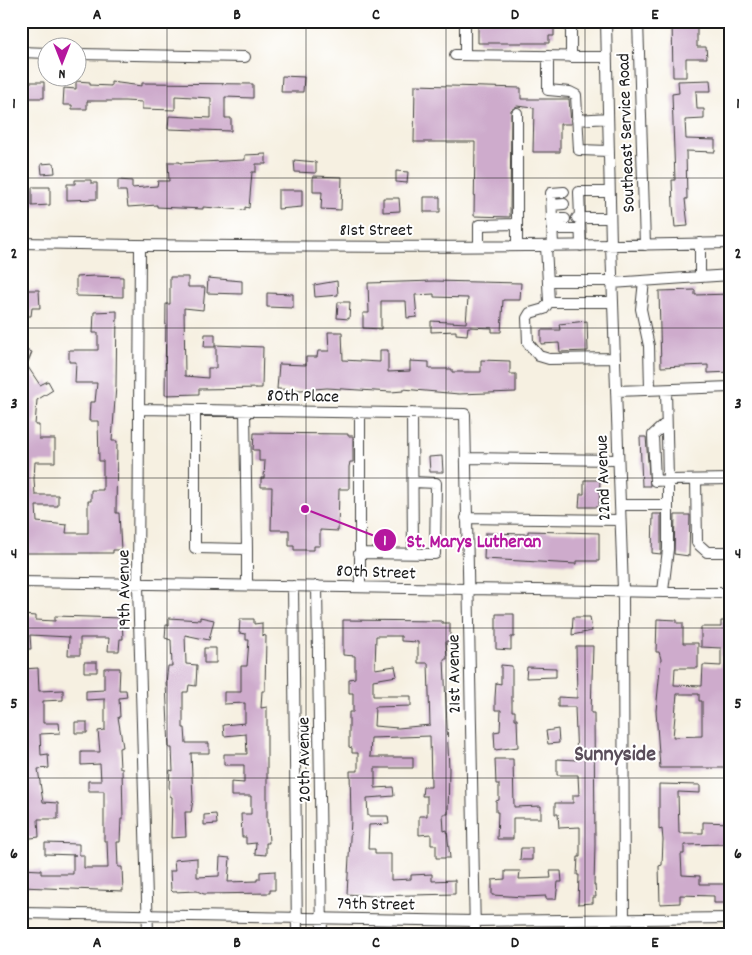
<svg xmlns="http://www.w3.org/2000/svg" width="752" height="955" viewBox="0 0 752 955" font-family="Dekko,sans-serif">
<style>
.building{fill:#ceabcc;fill-rule:evenodd}
.lines{fill:none;stroke-linecap:round;stroke-linejoin:round}
.minor-casing{stroke:#3d3c3a;stroke-width:12}
.minor{stroke:#fff;stroke-width:10}
.grid{fill:none;stroke:#1c1c1c;stroke-width:1;stroke-opacity:0.55}
.labels{text-anchor:middle;stroke-width:4;stroke-linejoin:round;paint-order:stroke}
.street-label{font-size:18px;fill:#1c1c1c;stroke:#fff}
.district-label{font-size:22px;font-weight:bold;fill:#5a4e5a;stroke:#fff}
.leader{fill:none;stroke:#b5179e;stroke-width:2}
.callout-dot{fill:#b5179e;stroke:#fff;stroke-width:2}
.mark-label{font-size:15px;text-anchor:middle;font-weight:bold;fill:#fff}
.callout-label{font-size:19px;text-anchor:middle;font-weight:bold;fill:#b5179e;stroke:#fff;stroke-width:4;stroke-linejoin:round;paint-order:stroke}
.neatline{fill:none;stroke:#1c1c1c;stroke-width:2}
.grid-label{font-size:16px;text-anchor:middle;font-weight:bold;fill:#1c1c1c}
</style>
<rect width="100%" height="100%" fill="#fff"/>
<filter id="ink" filterUnits="userSpaceOnUse"><feTurbulence type="fractalNoise" baseFrequency=".02" numOctaves="2"/><feDisplacementMap in="SourceGraphic" scale="10" xChannelSelector="R" yChannelSelector="G"/><feConvolveMatrix kernelMatrix="1 2 1 2 8 2 1 2 1" color-interpolation-filters="sRGB"/></filter>
<filter id="wash" filterUnits="userSpaceOnUse"><feTurbulence type="fractalNoise" baseFrequency=".0096" numOctaves="4" result="noise"/><feDisplacementMap in="SourceGraphic" scale="20" xChannelSelector="R" yChannelSelector="G"/><feGaussianBlur stdDeviation="1.12" result="paint"/><feColorMatrix in="noise" values="0 0 0 0 0 0 0 0 0 0 0 0 0 0 0 0 0 1.4 0 .05"/><feComposite in="paint" operator="in"/></filter>
<g filter="url(#wash)">
<rect width="100%" height="100%" fill="#f6f0e1"/>
<g id="blocks">
<!-- building -->
<path class="building" d="M478 21H554V36H549V43H478Z
M672 21H697V47H706L707 58H686V77H673Z
M282 76 304 77 303 92H281Z
M710 80 711 91H696L697 109H704V119L685 120 686 139 715 140V152L686 151 687 199H685L688 226 675 227 673 206 672 180H675L672 94 679 93 678 81Z
M76 81 90 82V85L111 86V82L142 86V83L253 84V98L225 97V118H231V131L168 129 169 116 211 118V98L175 96V110L142 109V102L125 101H87V109H72V105H63L64 88 76 89Z
M28 82H44V98H21V87H28Z
M415 85 521 88V99H569L571 124H560V152H533L534 108 517 106 511 110 510 217 474 216 475 142H414Z
M266 154V164H256V172H252L249 208 245 207V210L203 207V209L157 207V205L128 207 126 191H118V180L132 181V188L157 186 158 181H169L168 162H180V163L245 160V155Z
M294 160 316 162V173L295 172Z
M54 163 55 173 42 174 41 164Z
M396 171 408 172 407 183 396 182Z
M313 176 342 177 341 210 321 209 322 192H313Z
M75 180H91V183H97V199L67 200V184H75Z
M32 187H50V205L32 206Z
M278 190H302V207L278 209Z
M424 197H440V212H424Z
M383 198H399L400 211 383 212Z
M95 276 123 277V297L76 296V277Z
M170 277H188V287H205L203 310 184 308 185 376 208 378V368H216V345L263 347 262 388 199 389V394L165 395 166 304H170Z
M208 278 242 281V294L207 293Z
M337 281 338 295 315 297 314 285Z
M434 281 521 283 520 300H503L501 332H492V328L468 327 467 335 456 334V331L431 332V321L466 323 468 298 434 297V294L415 295 417 317 407 318 406 301H381V329L363 328V313H369L368 283Z
M21 290H39L40 308H32L31 316H21Z
M695 290V295L731 294V372L708 373V365L661 367 659 291Z
M267 293 293 294V308L267 307Z
M338 302H350L349 319 337 318Z
M117 311 116 386 112 441H117L116 513H119L121 550H113V553H21V534L25 535 21 503V349L32 352 28 362 22 358 40 385 48 381 53 390 37 400 35 425H39V439H55V462H35L34 479 35 495H58V506H36L37 522 67 525 66 533H88V501H91V490H103V461H99L98 421H89L90 402H95L97 383H75L76 362H69V350H98V333H93L94 312Z
M587 321 588 351 560 352 559 343 541 344V330H560L559 324Z
M328 332H342L343 360 380 362V350H388V372L410 371V361L429 362V369H452V372H481V360L510 361V374H516V392L459 394 403 389V391L391 392 327 388 301 390 277 389 279 364 306 365V357H317L318 351H329Z
M205 334H215V347H204Z
M254 433 348 434V436H353V462H350L349 467V489H339L338 531 320 530V546H314V550H294V546H289V530H271L272 487H261V478H264L265 461H259V450H253Z
M640 437H646L650 486H642Z
M442 456 443 472H430L429 457Z
M584 480H600L599 507H579L580 494H584Z
M653 514H661V554L652 553Z
M675 515H690L689 556 674 554Z
M528 531 599 533V561H576V564L484 559 485 533 528 534Z
M496 614H514V637H511V650L496 649Z
M21 615 36 616V620L55 621V616L122 618 123 639H120L119 651H108L109 638H80V655H68L69 637 30 635 31 649H21Z
M200 617 214 620 209 640 185 635 186 664 197 665 196 686 189 685 188 692H183V728H185L186 743H209V753H191L193 800 191 812H185L186 837 171 838 172 797 170 796 169 786 170 770 173 771 172 748H169L166 683 168 666H172L171 640 165 638 166 625H169V618L200 620Z
M573 617H590L592 631 572 635Z
M240 619H254V624L262 623V635L266 636 265 691H262L261 708 267 707V823H268L269 843H266V855L255 854 256 843 246 844V837H242L241 814H251V796H231V782L244 783V765H224V754H247L246 734 224 736 223 725 245 723V703L224 704V692H241V666H247L249 640H246V634L239 633Z
M657 619 677 620V623H683V643H698V668H675L674 685 702 686 703 665 721 666V648L701 647V627H721V621H731V768H660L656 711 661 659 659 652H656ZM677 694H699V701H702V736L673 737Z
M343 620 442 621V623H450V641H446L447 659H444L449 769 448 814H443L444 831 447 830 450 858H436V845H431V834L419 835V816H427V796H422L423 787H431L430 736 371 738 370 757H413V768H375V788L393 787 394 796 367 798 368 816H388L389 824 369 825 368 849H375V854H391V880L411 879V875L432 874V881L455 880V894L372 896 347 894 351 820 350 771H358V753H352V748L349 747V712H353V693H349V679L355 678V656L343 655ZM376 636H401V641L418 642V663H428L430 725 398 728 374 726 375 707 411 706V696H373V680L397 676 395 666 375 669Z
M576 646H593L591 713H594L595 844 594 885H595L596 897H593V903L578 904 579 875H577L578 857H580V827L559 828 558 814H555V803H573V795H579L578 775H557V759L577 760 575 707H558V697L577 698Z
M204 648H216V663H204Z
M84 662H97V672H84Z
M501 665 512 666V711H515V719H517L518 747 495 750 494 732 500 731 501 710H495V698L496 683 501 684Z
M527 667 556 668V677L526 678Z
M38 668 39 691 63 690V700L43 701V723H59L60 733 40 734 41 755 48 754 49 768 38 769 43 802 58 803V819H38L39 837 23 839 21 822 24 818 21 797V766H23L21 674 22 669Z
M104 668H120L119 690H126L127 697 119 698 120 717H118L123 747 119 748 120 768H122L123 819H121L120 842H117L118 867H122L123 891 21 887V869L41 870V874H73V855H76L45 854V843L79 844V855H84V868H108L107 841H104V791H88V781H101L100 764 81 765V752H100L98 731 105 730V699L86 700V691L104 690Z
M75 722H87V733H75Z
M558 729 559 743 548 744 546 731Z
M495 759H513L514 807 541 806V818H513V839H497L498 812H496V801L499 800V784H496Z
M659 784 700 785V793L678 792 679 833H703V822L731 823V844L684 845V854H681L682 875 700 876V884H731V903H714V896L680 895V903L660 904 659 866 662 865 663 840 662 829 659 830Z
M216 814 217 824 204 825V815Z
M521 848H532V860H520Z
M220 857 230 858 228 882 257 881V879H260V872L275 871V890H270V893L204 894 197 891 173 892 171 890 170 871H175L174 860 197 858V877L219 876Z
M505 871H520L519 879 551 878 550 871H561L562 882H558L556 899H546V896L524 897 492 895V880L505 879Z"/>
</g>
</g>
<g filter="url(#ink)">
<use href="#blocks" fill-opacity="0" stroke="#3d3c3a" stroke-width="1"/>
<g class="lines">
<!-- minor casing -->
<g class="minor-casing">
<path id="minor" d="M606 21 611 245 623 590 624 934
M638 21 645 245
M21 52 48 53
M78 54 245 57
M455 55 607 57
M465 55V21
M548 56V90L570 92 576 95 579 150 609 151
M571 57V21
M517 113V245
M577 120 608 118
M552 205 564 204
M577 218H580L579 192H609
M552 219H565
M552 229H580
M21 243C258 248 494 248 731 243
M479 245V225L517 224
M140 246 138 585 148 934
M546 246 549 302 544 309 530 313 527 318 528 343 539 356 549 359 615 358
M553 246 551 193 564 192
M581 246 580 218H610
M700 277 731 275
M548 281H612
M644 281 641 309 649 346 650 390
M612 283 700 277V243
M549 302H613
M666 390 668 480 655 481 653 435 666 423
M616 391 731 387
M140 409 465 414 475 934
M195 410V548L247 549V585
M245 410 247 549
M412 413 413 553
M466 458 618 460
M696 480 697 543 707 552H731
M620 505H668V480L731 479
M466 518 620 520
M359 553 435 554 436 483 413 482
M21 582 731 593
M293 586 297 934
M317 586 322 934
M360 587V412
M663 591 668 549V505
M21 913 475 921 731 918"/>
</g>
<!-- minor -->
<use href="#minor" class="minor"/>
</g>
</g>
<!-- grid -->
<path class="grid" d="M167 21V934M306 21V934M446 21V934M585 21V934M21 178H731M21 328H731M21 478H731M21 628H731M21 778H731"/>
<g class="labels">
<!-- street labels -->
<g class="street-label">
<text transform="translate(625 133) rotate(-92)" y="6">Southeast Service Road</text>
<text x="376" y="235">81st Street</text>
<text transform="translate(303 395) rotate(1)" y="6">80th Place</text>
<text transform="translate(602 478) rotate(-92)" y="6">22nd Avenue</text>
<text transform="translate(376 571) rotate(2)" y="6">80th Street</text>
<text transform="translate(123 590) rotate(-91)" y="6">19th Avenue</text>
<text transform="translate(453 674) rotate(-91)" y="6">21st Avenue</text>
<text transform="translate(303 760) rotate(-91)" y="6">20th Avenue</text>
<text transform="translate(376 903) rotate(1)" y="6">79th Street</text>
</g>
<!-- district labels -->
<g class="district-label">
<text x="615" y="760">Sunnyside</text>
</g>
</g>
<!-- callouts -->
<path class="leader" d="M305 509L385 540"/>
<g class="callout-dot">
<circle cx="305" cy="509" r="5"/>
<circle cx="385" cy="540" r="12"/>
</g>
<g class="mark-label">
<text x="385" y="545">1</text>
</g>
<g class="callout-label">
<text x="474" y="547">St. Marys Lutheran</text>
</g>
<!-- margin -->
<rect width="752" height="955" fill="none" stroke="#fff" stroke-width="55"/>
<!-- north arrow -->
<g transform="translate(62 62) rotate(180)"><circle r="24" fill="#ffffff" stroke="#a4a4a4"/>
<path d="M0-4L9 19L0 12L-9 19Z" fill="#b5179e"/>
<text y="-8" font-size="14" font-weight="bold" text-anchor="middle" fill="#1c1c1c">N</text>
</g>
<rect x="28" y="28" width="696" height="900" class="neatline"/>
<g class="grid-label">
<text x="97" y="19">A</text>
<text x="237" y="19">B</text>
<text x="376" y="19">C</text>
<text x="515" y="19">D</text>
<text x="655" y="19">E</text>
<text x="14" y="108">1</text>
<text x="738" y="108">1</text>
<text x="14" y="258">2</text>
<text x="738" y="258">2</text>
<text x="14" y="408">3</text>
<text x="738" y="408">3</text>
<text x="14" y="558">4</text>
<text x="738" y="558">4</text>
<text x="14" y="708">5</text>
<text x="738" y="708">5</text>
<text x="14" y="858">6</text>
<text x="738" y="858">6</text>
<text x="97" y="947">A</text>
<text x="237" y="947">B</text>
<text x="376" y="947">C</text>
<text x="515" y="947">D</text>
<text x="655" y="947">E</text>
</g>
</svg>
